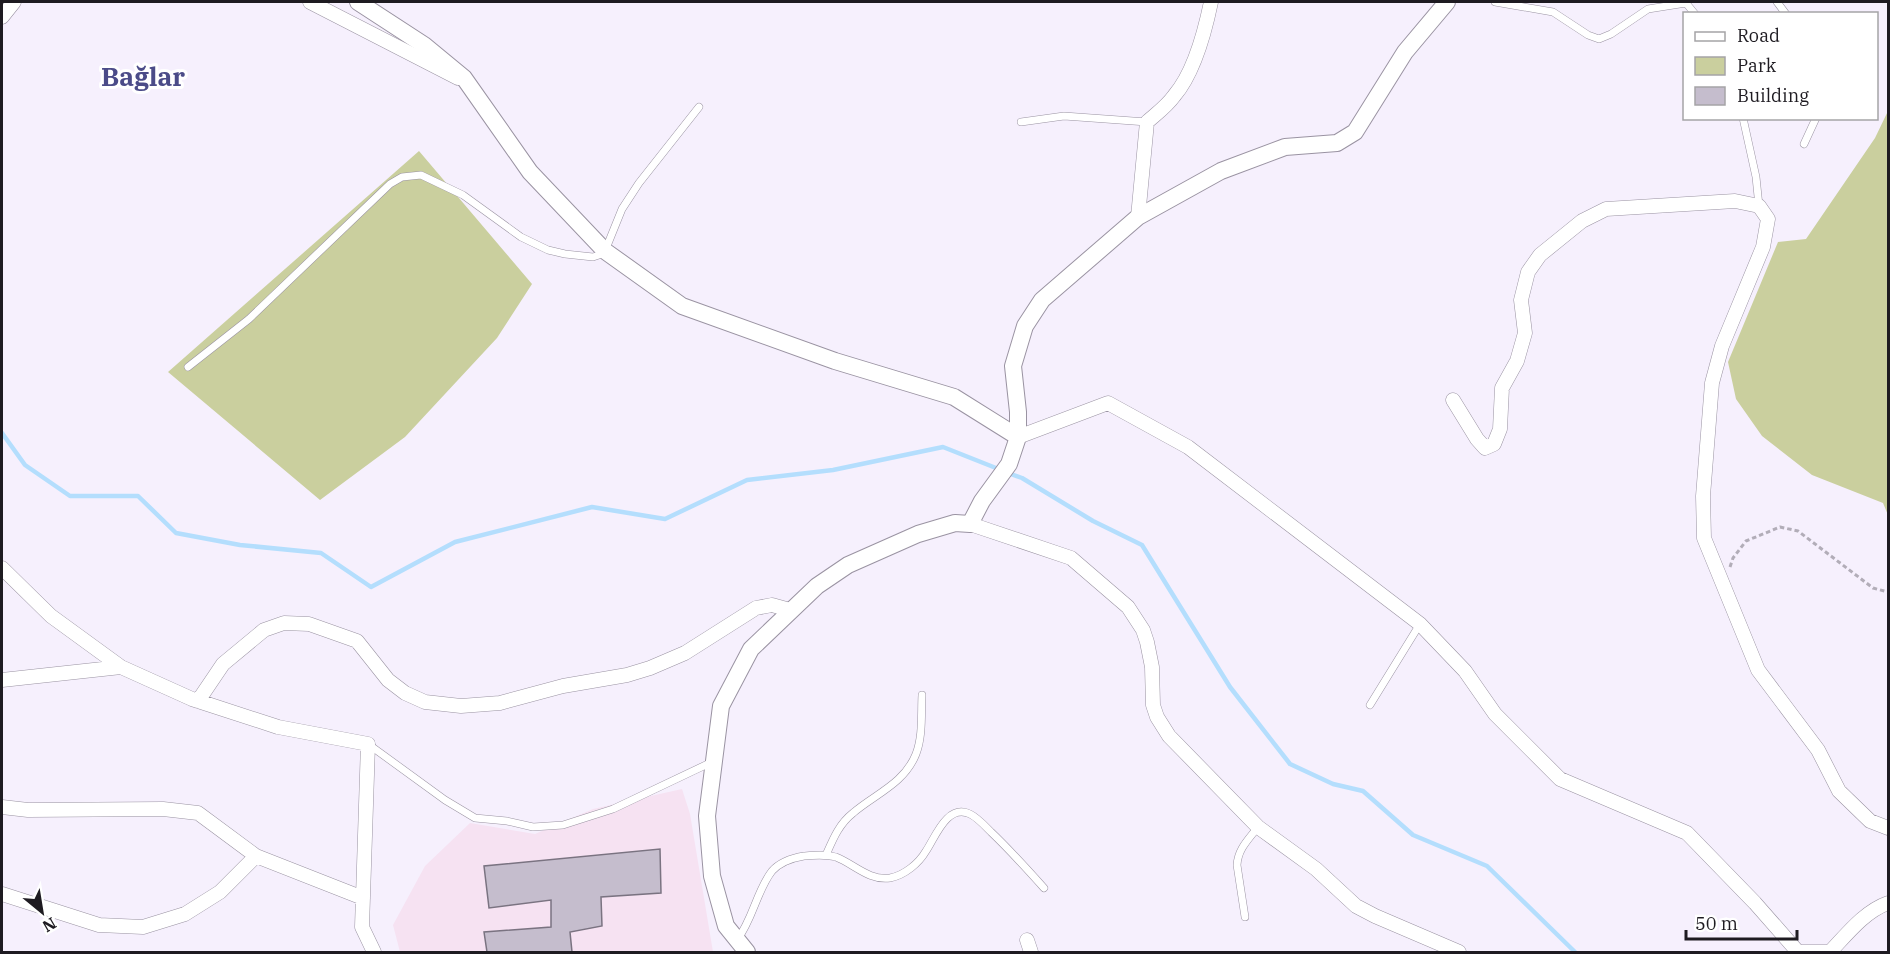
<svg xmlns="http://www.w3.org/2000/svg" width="1890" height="954" viewBox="0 0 1890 954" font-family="'IBM Plex Serif',serif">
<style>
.medical{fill:#f6e2f2}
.green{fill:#cacf9e}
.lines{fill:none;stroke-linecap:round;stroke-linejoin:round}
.stream{stroke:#b4defd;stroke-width:4.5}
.building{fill:#c5bdcd;stroke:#7a7381;stroke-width:1.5}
.service-casing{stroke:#9a93a2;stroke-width:8}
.minor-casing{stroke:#9a93a2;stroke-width:15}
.tertiary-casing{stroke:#9a93a2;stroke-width:18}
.path{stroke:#b2adb8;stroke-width:3;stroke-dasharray:4.5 3;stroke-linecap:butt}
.service{stroke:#fff;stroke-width:7}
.minor{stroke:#fff;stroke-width:14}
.tertiary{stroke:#fff;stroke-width:16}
.labels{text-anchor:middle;stroke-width:6;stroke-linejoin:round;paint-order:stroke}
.district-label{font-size:26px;font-weight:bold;fill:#4b4b88;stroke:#fff}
</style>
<rect width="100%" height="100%" fill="#f6f0fd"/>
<!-- medical -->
<path class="medical" d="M682 789 690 814 713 952H400L393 925 425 866 470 823 535 834 593 809Z"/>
<!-- green -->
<path class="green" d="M1888 111V515L1883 503 1812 475 1762 436 1736 399 1728 362 1778 242 1806 239 1875 138Z
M419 151 532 284 497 338 405 437 320 500 168 372Z"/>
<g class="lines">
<!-- stream -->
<path class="stream" d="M2 433 25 465 70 496H138L176 533 240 545 321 553 371 587 455 542 592 507 665 519 747 480 833 470 943 447 1001 470
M1008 473 1022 478 1093 521 1142 545 1230 687 1290 764 1333 784 1363 791 1413 835 1487 866 1575 952"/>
</g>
<!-- building -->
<path class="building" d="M660 849 661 893 601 897 602 926 570 932 572 952H487L484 932 551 927V900L489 908 484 866Z"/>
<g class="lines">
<!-- service casing -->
<g class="service-casing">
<path id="service" d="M1495 2 1553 12 1588 35 1599 39 1611 34 1648 9 1686 3 1695 14
M1777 2 1786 14
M1743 118 1756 177 1759 206
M1021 122 1064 116 1147 122
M1804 144 1816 118
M188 367 249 319 390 184 402 177 421 175 463 195 521 237 548 250 565 254 593 257 599 255 605 251 622 209 639 183 699 107
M1370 705 1420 624
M368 744 445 800 475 818 507 821 533 827 563 825 613 809 712 762
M826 855C833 839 839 824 853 813 875 794 904 784 916 754 923 736 921 714 922 695
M1245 917 1237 865C1238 849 1248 840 1258 827
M737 940C753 919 757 890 772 871 780 862 792 858 804 856 815 855 825 854 836 857 854 864 869 881 890 878 905 875 919 863 926 851 935 838 947 803 970 814 978 818 985 826 991 832 1010 850 1027 869 1044 888"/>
</g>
<!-- minor casing -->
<g class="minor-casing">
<path id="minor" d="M310 2 458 78
M2 17 14 2
M1138 217 1147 122C1156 114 1167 106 1174 96 1194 73 1205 31 1211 2
M1453 400 1477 439 1485 448 1494 444 1500 429 1502 388 1517 361 1525 333 1521 300 1528 272 1540 255 1582 221 1606 209 1735 201 1759 206 1768 219 1763 247 1722 346 1712 383 1703 496 1704 538 1758 670 1818 750 1839 791 1870 821 1888 828
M1018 437 1108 403 1188 447 1420 624 1465 671 1495 714 1560 779 1687 833 1755 903 1798 952H1830C1847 934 1865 911 1888 903
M970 524 1071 558 1128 607 1143 630 1147 642 1152 667 1153 705 1157 717 1169 736 1258 827 1316 869 1356 906 1375 916 1459 952
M2 568 51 616 121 667 192 699 278 727 368 744 362 927 374 952
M2 680 121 667
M198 701 223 664 264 630 284 623 309 624 357 641 388 680 405 693 425 702 461 706 500 703 563 686 627 675 650 668 685 653 756 608 772 605 790 610
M2 807 28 810 163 809 198 813 256 856 363 898
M2 894 99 925 143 927 185 914 220 892 256 856
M1027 940 1031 952"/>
</g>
<!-- tertiary casing -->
<g class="tertiary-casing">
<path id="tertiary" d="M358 2 424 45 464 78 530 172 605 251 682 306 835 361 954 397 1018 437
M747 952 726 926 712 876 707 816 721 706 751 649 817 586 848 565 918 534 955 523 970 524 982 501 1009 464 1018 437V412L1013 366 1025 326 1042 300 1138 217 1221 171 1285 147 1337 143 1355 132 1405 52 1447 2"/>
</g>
<!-- path -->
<path class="path" d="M1730 567 1733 558 1746 541 1780 527 1798 531 1873 588 1888 592"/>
<!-- service -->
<use href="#service" class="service"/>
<!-- minor -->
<use href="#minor" class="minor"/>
<!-- tertiary -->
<use href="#tertiary" class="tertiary"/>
</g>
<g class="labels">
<!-- district labels -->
<g class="district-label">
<text x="143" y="86">Bağlar</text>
</g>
</g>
<!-- border -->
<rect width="1890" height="954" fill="none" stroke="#1e1b21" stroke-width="6"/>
<!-- legend -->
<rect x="1683" y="12" width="195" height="108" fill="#ffffff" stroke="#a5a4a6" stroke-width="1.5"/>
<rect x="1695" y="32" width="30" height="9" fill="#ffffff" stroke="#a5a4a6" stroke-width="1.5"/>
<text x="1737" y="42" font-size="18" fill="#1e1b21">Road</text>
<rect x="1695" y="57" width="30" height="18" fill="#cacf9e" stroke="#a5a4a6" stroke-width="1.5"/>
<text x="1737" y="72" font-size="18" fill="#1e1b21">Park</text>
<rect x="1695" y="87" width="30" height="18" fill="#c5bdcd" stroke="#a5a4a6" stroke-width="1.5"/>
<text x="1737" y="102" font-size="18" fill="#1e1b21">Building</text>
<!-- north arrow -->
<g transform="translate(42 912) rotate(150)" stroke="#ffffff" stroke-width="4.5" paint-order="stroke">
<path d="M0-4.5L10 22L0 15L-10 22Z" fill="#1e1b21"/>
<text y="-9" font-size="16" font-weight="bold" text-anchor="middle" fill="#1e1b21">N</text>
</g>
<!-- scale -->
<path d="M1686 930v9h111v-9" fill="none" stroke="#1e1b21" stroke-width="3"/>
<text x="1695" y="930" font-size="18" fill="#1e1b21" stroke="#ffffff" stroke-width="4.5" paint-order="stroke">50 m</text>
</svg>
